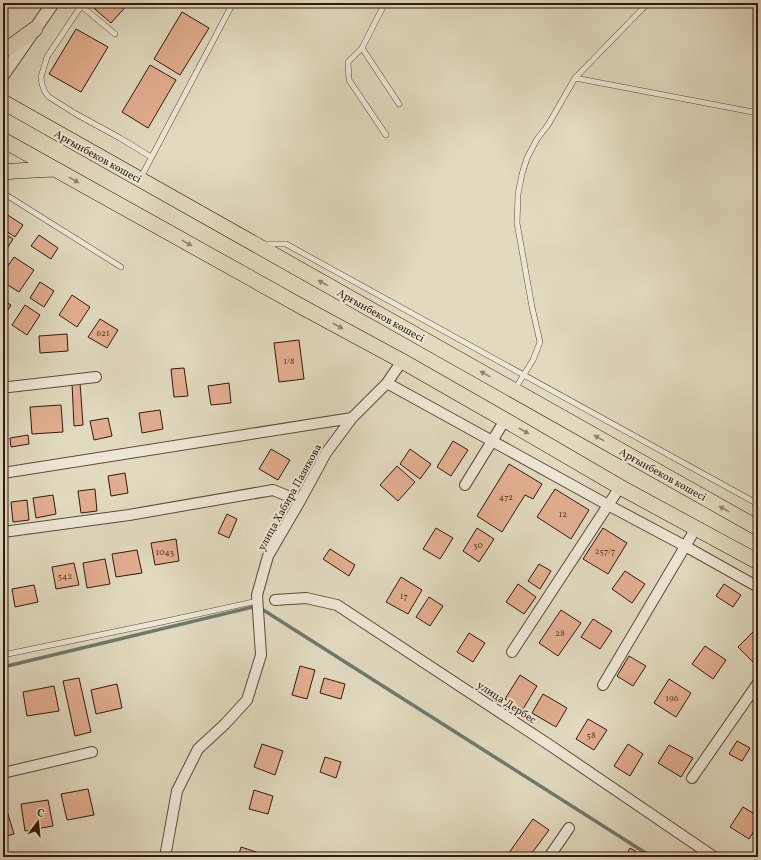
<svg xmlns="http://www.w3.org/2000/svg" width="761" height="860" viewBox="0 0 761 860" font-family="Vollkorn,serif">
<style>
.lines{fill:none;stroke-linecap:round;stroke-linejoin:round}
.stream{stroke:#6e7a6d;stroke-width:3.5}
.building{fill:#e2ae90;stroke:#34190c}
.service-casing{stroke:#5f4939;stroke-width:6}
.minor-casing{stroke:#5f4939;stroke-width:12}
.tertiary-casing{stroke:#5f4939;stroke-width:14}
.primary-casing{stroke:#34190c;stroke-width:16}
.service{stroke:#ece7d5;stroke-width:5}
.minor{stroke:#ece7d5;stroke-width:10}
.tertiary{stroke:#ece7d5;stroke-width:12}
.primary{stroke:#e1dabf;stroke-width:15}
.oneway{fill:#93836e}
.labels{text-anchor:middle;stroke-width:4;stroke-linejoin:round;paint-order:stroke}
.number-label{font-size:9px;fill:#603e2d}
.street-label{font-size:11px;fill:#34190c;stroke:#ece7d5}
</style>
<rect width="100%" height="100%" fill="#e1dabf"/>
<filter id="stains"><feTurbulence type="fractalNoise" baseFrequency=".005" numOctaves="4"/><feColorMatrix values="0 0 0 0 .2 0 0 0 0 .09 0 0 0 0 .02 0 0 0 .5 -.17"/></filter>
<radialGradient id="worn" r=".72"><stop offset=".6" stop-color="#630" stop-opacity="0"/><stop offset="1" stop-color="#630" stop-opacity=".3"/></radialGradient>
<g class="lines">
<!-- stream -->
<path class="stream" d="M3 667 257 606 652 857"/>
</g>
<!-- building -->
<path class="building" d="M88 3H129L111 23Z
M182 12 209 28 180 75 154 59Z
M76 29 108 47 81 92 49 74Z
M150 65 176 80 148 128 122 112Z
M3 212 23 225 15 237 3 229Z
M3 233 13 239 3 255Z
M39 235 58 248 51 259 31 246Z
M14 257 34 270 19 292 3 282V273Z
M40 282 54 291 44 307 30 298Z
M72 295 90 307 77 327 59 315Z
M3 300 11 305 3 318Z
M25 305 40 315 27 335 12 325Z
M100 319 118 330 107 348 88 337Z
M67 334 68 351 40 353 39 336Z
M299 340 304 379 279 382 274 343Z
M184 368 188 396 174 397 171 369Z
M72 383H80L83 425 74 426Z
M229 383 231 403 211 405 208 386Z
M61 405 63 432 32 434 30 407Z
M160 410 163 429 142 433 139 413Z
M108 418 112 436 94 440 90 421Z
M28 435 29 444 11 447 10 438Z
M453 441 468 450 451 476 437 467Z
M271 449 290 460 278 480 259 469Z
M410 449 431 464 420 479 400 464Z
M509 464 542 484 533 499 525 495 502 532 477 516Z
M397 466 415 482 398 501 380 485Z
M125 473 128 493 111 496 108 476Z
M95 489 97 511 81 513 78 491Z
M555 489 589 510 571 539 537 517Z
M53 495 56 514 36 518 33 498Z
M27 500 29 520 13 522 11 502Z
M227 514 237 519 229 538 218 533Z
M436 528 453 538 440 559 423 549Z
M477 528 494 539 479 562 463 551Z
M603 528 627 543 608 574 583 559Z
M176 539 179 561 155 565 151 543Z
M330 549 355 565 349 576 323 559Z
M137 550 142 573 116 577 112 554Z
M105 559 110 584 87 588 83 563Z
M74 563 79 585 56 589 52 567Z
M539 564 551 571 540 589 528 581Z
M625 571 645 584 632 603 612 589Z
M401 577 422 590 408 614 386 602Z
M518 584 536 597 524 614 506 602Z
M724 584 741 595 733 607 716 596Z
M34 585 38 602 15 607 12 589Z
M429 597 443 606 430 626 416 617Z
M561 610 581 623 558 656 539 643Z
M593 619 612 631 600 649 581 637Z
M755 630 758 633V667L738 647Z
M469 633 485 643 473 662 457 652Z
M705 646 726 660 713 679 692 664Z
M629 656 646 666 633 686 617 676Z
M300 666 315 670 307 699 292 695Z
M520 675 537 686 523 709 505 699Z
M79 678 91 732 75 736 63 681Z
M324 678 345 684 341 699 320 693Z
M669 679 691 693 676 717 654 703Z
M117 684 122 708 96 714 91 690Z
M54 686 59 711 27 716 23 692Z
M543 694 567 708 556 727 532 713Z
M588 719 607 730 594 750 576 739Z
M737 741 750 748 742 761 729 754Z
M262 744 283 751 275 775 254 767Z
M628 744 643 754 630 776 614 766Z
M669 745 693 758 681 777 658 763Z
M325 757 341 762 336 778 320 772Z
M88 789 94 815 67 820 61 794Z
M254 790 273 796 268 814 249 809Z
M48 800 53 826 25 831 21 804Z
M743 807 758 816V825L749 839 730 827Z
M7 811 14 834 3 837V813Z
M533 819 549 830 529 857H506Z
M241 847 265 855 264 857H238Z
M630 848 645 857H625Z"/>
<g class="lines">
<!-- service casing -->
<g class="service-casing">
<path id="service" d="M83 3 47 57 41 77 42 84 45 92 49 97 76 114 120 138 151 157
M385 3 362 48 348 62 349 80 386 135
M79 4 115 34
M362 48 399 104
M575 78 758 113
M140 179 233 3
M3 193 121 267
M264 244H286L758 504
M515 389 533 360 540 342 532 307 517 223 518 194 522 174 527 158 537 139 548 125 575 78 648 3
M3 655 162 622 257 601"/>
</g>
<!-- minor casing -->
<g class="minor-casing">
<path id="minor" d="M387 383 492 441 608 505 685 546 758 587
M3 386 9 387 96 377
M3 473 352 418
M465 485 505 420
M3 532 129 515 273 490 300 501
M275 600 306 598 337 605 551 746 714 857
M512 652 620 487
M603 685 696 528
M3 773 92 752
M692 778 758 683
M165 857 177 791 198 749 225 724 247 700 261 655 257 595 268 556 300 501 326 453 352 418 387 383 402 361
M549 857 569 828"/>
</g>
<!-- tertiary casing -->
<g class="tertiary-casing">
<path id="tertiary" d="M3 75 53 3"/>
</g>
<!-- primary casing -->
<g class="primary-casing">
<path id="primary" d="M3 50 13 45 35 29
M3 102 758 528
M3 140 304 308 402 361 505 420 620 487 758 562
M3 172 15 171 54 169"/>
</g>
<!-- service -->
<use href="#service" class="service"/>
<!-- minor -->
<use href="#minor" class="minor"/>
<!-- tertiary -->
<use href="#tertiary" class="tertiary"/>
<!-- primary -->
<use href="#primary" class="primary"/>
</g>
<!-- one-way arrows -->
<defs><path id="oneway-solid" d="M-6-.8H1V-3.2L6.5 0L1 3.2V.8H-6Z"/></defs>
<g class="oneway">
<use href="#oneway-solid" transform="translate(74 180) rotate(29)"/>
<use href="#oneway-solid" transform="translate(187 243) rotate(29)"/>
<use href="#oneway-solid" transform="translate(323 283) rotate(-151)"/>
<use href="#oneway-solid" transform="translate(338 326) rotate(29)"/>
<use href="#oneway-solid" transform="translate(485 374) rotate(-151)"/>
<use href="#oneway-solid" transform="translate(524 431) rotate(30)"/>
<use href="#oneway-solid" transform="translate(599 438) rotate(-151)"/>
<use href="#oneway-solid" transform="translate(724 509) rotate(-151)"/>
</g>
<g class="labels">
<!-- number labels -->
<g class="number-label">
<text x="103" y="336">621</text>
<text x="289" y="364">1/8</text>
<text x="506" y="500">472</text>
<text x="563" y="517">12</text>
<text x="478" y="548">30</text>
<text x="605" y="554">257/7</text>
<text x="165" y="555">1043</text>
<text x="65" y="579">542</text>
<text x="404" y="599">17</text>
<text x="560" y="636">28</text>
<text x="672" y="701">196</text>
<text x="591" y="738">58</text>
</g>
<!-- street labels -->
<g class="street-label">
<text transform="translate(98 156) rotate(29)" y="4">Арғынбеков көшесі</text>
<text transform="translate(381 315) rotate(29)" y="4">Арғынбеков көшесі</text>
<text transform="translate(663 474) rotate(29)" y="4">Арғынбеков көшесі</text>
<text transform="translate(289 497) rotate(-61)" y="4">улица Хабира Пазикова</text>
<text transform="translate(507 702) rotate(33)" y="4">улица Дербес</text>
</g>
</g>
<!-- margin -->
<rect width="761" height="860" fill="none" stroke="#e1dabf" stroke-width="16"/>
<rect x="4" y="4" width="753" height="852" fill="none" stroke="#34190c" stroke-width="2"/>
<rect x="8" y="8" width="745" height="844" fill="none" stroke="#34190c"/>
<!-- north arrow -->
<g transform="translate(38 822) rotate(16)" stroke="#ece7d5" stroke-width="3" paint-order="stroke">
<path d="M0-3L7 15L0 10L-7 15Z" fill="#34190c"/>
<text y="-6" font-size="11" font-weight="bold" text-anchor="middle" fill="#34190c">С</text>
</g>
<rect width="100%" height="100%" filter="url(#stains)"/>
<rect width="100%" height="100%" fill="url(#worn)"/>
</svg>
